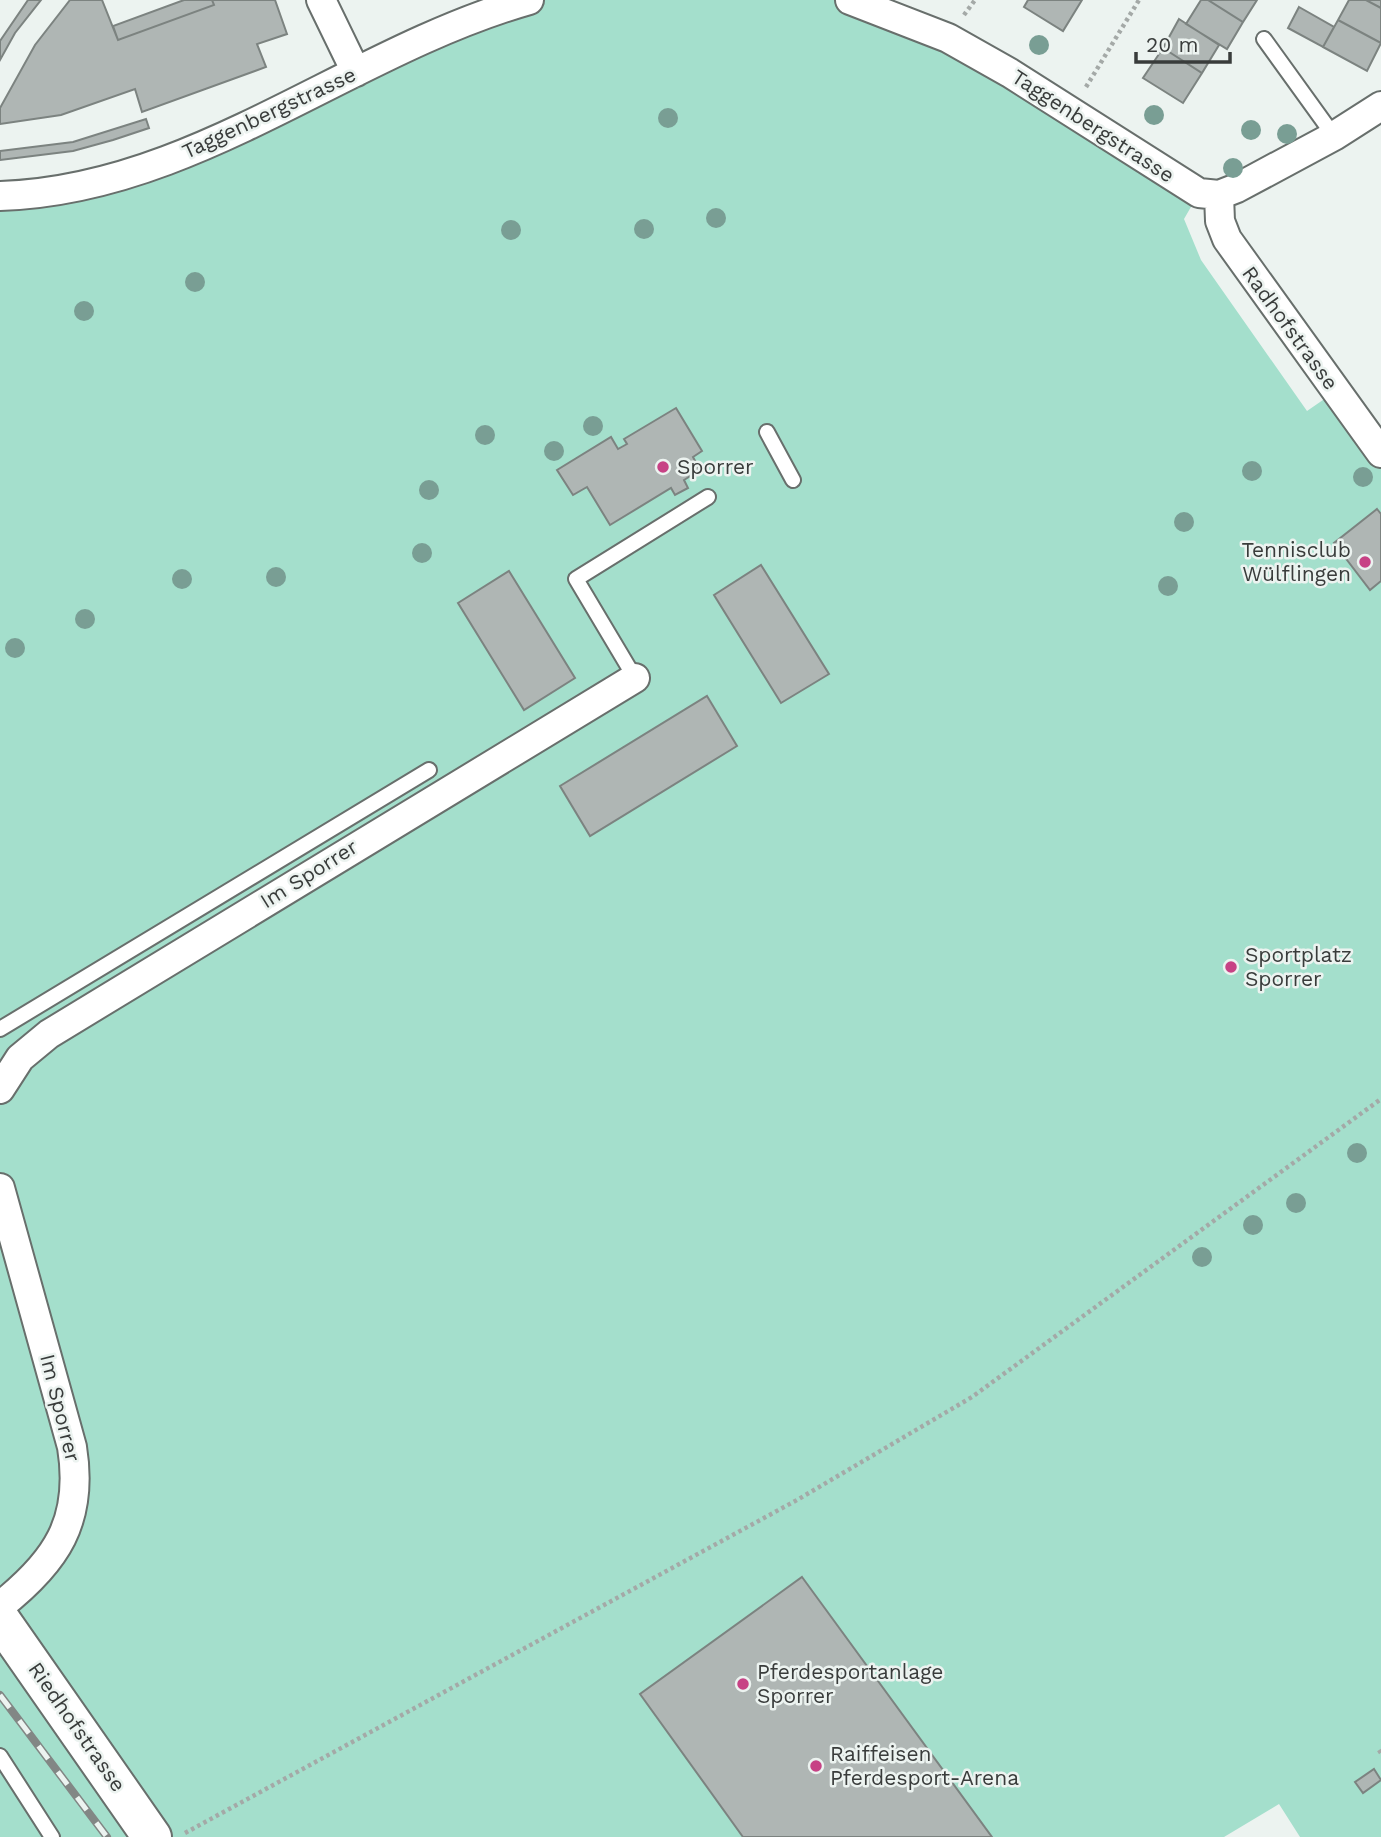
<svg xmlns="http://www.w3.org/2000/svg" width="1381" height="1837" viewBox="0 0 1381 1837" font-family="'Work Sans',sans-serif">
<style>
.green{fill:#a4dfcc}
.building{fill:#afb6b4;stroke:#7c8380;stroke-width:2}
.lines{fill:none;stroke-linecap:round;stroke-linejoin:round}
.lane-casing{stroke:#686f6c;stroke-width:18}
.street-casing{stroke:#686f6c;stroke-width:32}
.secondary-casing{stroke:#686f6c;stroke-width:42}
.path{stroke:#a4a9a7;stroke-width:4.5;stroke-dasharray:3.5 3.5;stroke-linecap:butt}
.lane{stroke:#fff;stroke-width:14}
.street{stroke:#fff;stroke-width:28}
.secondary{stroke:#fff;stroke-width:38}
.rail-casing{stroke:#828785;stroke-width:8}
.rail{stroke:#ecf3f0;stroke-width:5;stroke-dasharray:16;stroke-linecap:butt}
.tree{fill:#799e94}
.poi-dot{fill:#c74285;stroke:#ecf3f0;stroke-width:2.5}
.labels{text-anchor:middle;stroke-width:5;stroke-linejoin:round;paint-order:stroke}
.street-label{font-size:21px;fill:#393c3b;stroke:#ecf3f0}
.poi-label{font-size:21px;fill:#393c3b;stroke:#ecf3f0;text-anchor:start}
</style>
<rect width="100%" height="100%" fill="#ecf3f0"/>
<!-- green -->
<path class="green" d="M529 0H850L948 38 1199 193 1184 219 1201 260 1307 411 1336 391 1381 453V1837H1300L1279 1804 1224 1837H0V196L77 188Z"/>
<!-- building -->
<path class="building" d="M28 0H41L15 33 0 60V41Z
M70 0H102L118 40 214 5 212 0H275L287 34 257 44 266 67 142 112 135 89 61 115 0 124V108L35 45Z
M184 0H212L214 5 118 40 113 26Z
M1028 0H1082L1063 31 1024 7Z
M1201 0H1208L1243 22 1227 49 1186 24Z
M1208 0H1257L1243 22Z
M1349 0H1366L1381 8V43L1338 20Z
M1366 0H1381V8Z
M1299 7 1334 27 1323 47 1288 28Z
M1179 19 1219 45 1202 73 1163 48Z
M1338 20 1381 43 1367 71 1323 47Z
M1163 48 1202 73 1183 103 1143 78Z
M146 119 149 128 113 140 73 151 0 160V151L73 142Z
M676 408 702 451 693 457 700 470 684 480 688 488 675 495 671 488 610 525 587 487 573 495 557 470 611 437 618 449 627 444 624 439Z
M1377 509 1381 514V581L1370 590 1334 543Z
M761 565 829 674 781 703 714 595Z
M509 571 575 678 524 710 458 603Z
M707 696 737 746 590 836 560 786Z
M802 1577 992 1837H743L640 1694Z
M1374 1769 1381 1780 1363 1793 1355 1782Z"/>
<g class="lines">
<!-- lane casing -->
<g class="lane-casing">
<path id="lane" d="M1264 39 1334 136
M767 432 793 480
M635 678 576 579 708 497
M0 1029 429 770
M0 1756 52 1837"/>
</g>
<!-- street casing -->
<g class="street-casing">
<path id="street" d="M321 0 356 72
M850 0 948 38 1010 73 1199 193 1219 195 1237 188 1334 136 1381 106
M1219 195 1220 221 1227 239 1381 453
M0 196C194 190 347 52 529 0
M0 1089 20 1058 49 1034 635 678
M0 1188 72 1447C84 1521 56 1562 0 1606"/>
</g>
<!-- secondary casing -->
<g class="secondary-casing">
<path id="secondary" d="M0 1619 152 1837"/>
</g>
<!-- path -->
<path class="path" d="M964 15 975 0
M1086 87 1139 0
M1379 1750 1381 1753
M185 1833 797 1500 972 1397 1381 1099"/>
<!-- lane -->
<use href="#lane" class="lane"/>
<!-- street -->
<use href="#street" class="street"/>
<!-- secondary -->
<use href="#secondary" class="secondary"/>
<!-- rail casing -->
<g class="rail-casing">
<path id="rail" d="M0 1695 107 1837"/>
</g>
<!-- rail -->
<use href="#rail" class="rail"/>
</g>
<!-- trees -->
<g class="tree">
<circle cx="1039" cy="45" r="10"/>
<circle cx="1154" cy="115" r="10"/>
<circle cx="668" cy="118" r="10"/>
<circle cx="1251" cy="130" r="10"/>
<circle cx="1287" cy="134" r="10"/>
<circle cx="1233" cy="168" r="10"/>
<circle cx="716" cy="218" r="10"/>
<circle cx="644" cy="229" r="10"/>
<circle cx="511" cy="230" r="10"/>
<circle cx="195" cy="282" r="10"/>
<circle cx="84" cy="311" r="10"/>
<circle cx="593" cy="426" r="10"/>
<circle cx="485" cy="435" r="10"/>
<circle cx="554" cy="451" r="10"/>
<circle cx="1252" cy="471" r="10"/>
<circle cx="1363" cy="477" r="10"/>
<circle cx="429" cy="490" r="10"/>
<circle cx="1184" cy="522" r="10"/>
<circle cx="422" cy="553" r="10"/>
<circle cx="276" cy="577" r="10"/>
<circle cx="182" cy="579" r="10"/>
<circle cx="1168" cy="586" r="10"/>
<circle cx="85" cy="619" r="10"/>
<circle cx="15" cy="648" r="10"/>
<circle cx="1357" cy="1153" r="10"/>
<circle cx="1296" cy="1203" r="10"/>
<circle cx="1253" cy="1225" r="10"/>
<circle cx="1202" cy="1257" r="10"/>
</g>
<!-- markers -->
<g class="poi-dot">
<circle cx="663" cy="467" r="7"/>
<circle cx="1365" cy="562" r="7"/>
<circle cx="1231" cy="967" r="7"/>
<circle cx="743" cy="1684" r="7"/>
<circle cx="816" cy="1766" r="7"/>
</g>
<g class="labels">
<!-- street labels -->
<g class="street-label">
<text transform="translate(269 113) rotate(-25)" y="7">Taggenbergstrasse</text>
<text transform="translate(1093 126) rotate(33)" y="7">Taggenbergstrasse</text>
<text transform="translate(1290 328) rotate(54)" y="7">Radhofstrasse</text>
<text transform="translate(309 874) rotate(-32)" y="7">Im Sporrer</text>
<text transform="translate(60 1408) rotate(76)" y="7">Im Sporrer</text>
<text transform="translate(77 1727) rotate(55)" y="7">Riedhofstrasse</text>
</g>
<!-- poi labels -->
<g class="poi-label">
<text x="677" y="474">Sporrer</text>
<text x="1351" y="557" text-anchor="end">Tennisclub<tspan x="1351" dy="24">Wülflingen</tspan></text>
<text x="1245" y="962">Sportplatz<tspan x="1245" dy="24">Sporrer</tspan></text>
<text x="757" y="1679">Pferdesportanlage<tspan x="757" dy="24">Sporrer</tspan></text>
<text x="830" y="1761">Raiffeisen<tspan x="830" dy="24">Pferdesport-Arena</tspan></text>
</g>
</g>
<!-- scale -->
<path d="M1136 52v10h94v-10" fill="none" stroke="#393c3b" stroke-width="3.5"/>
<text x="1146" y="52" font-size="21" fill="#393c3b" stroke="#ecf3f0" stroke-width="5" paint-order="stroke">20 m</text>
</svg>
